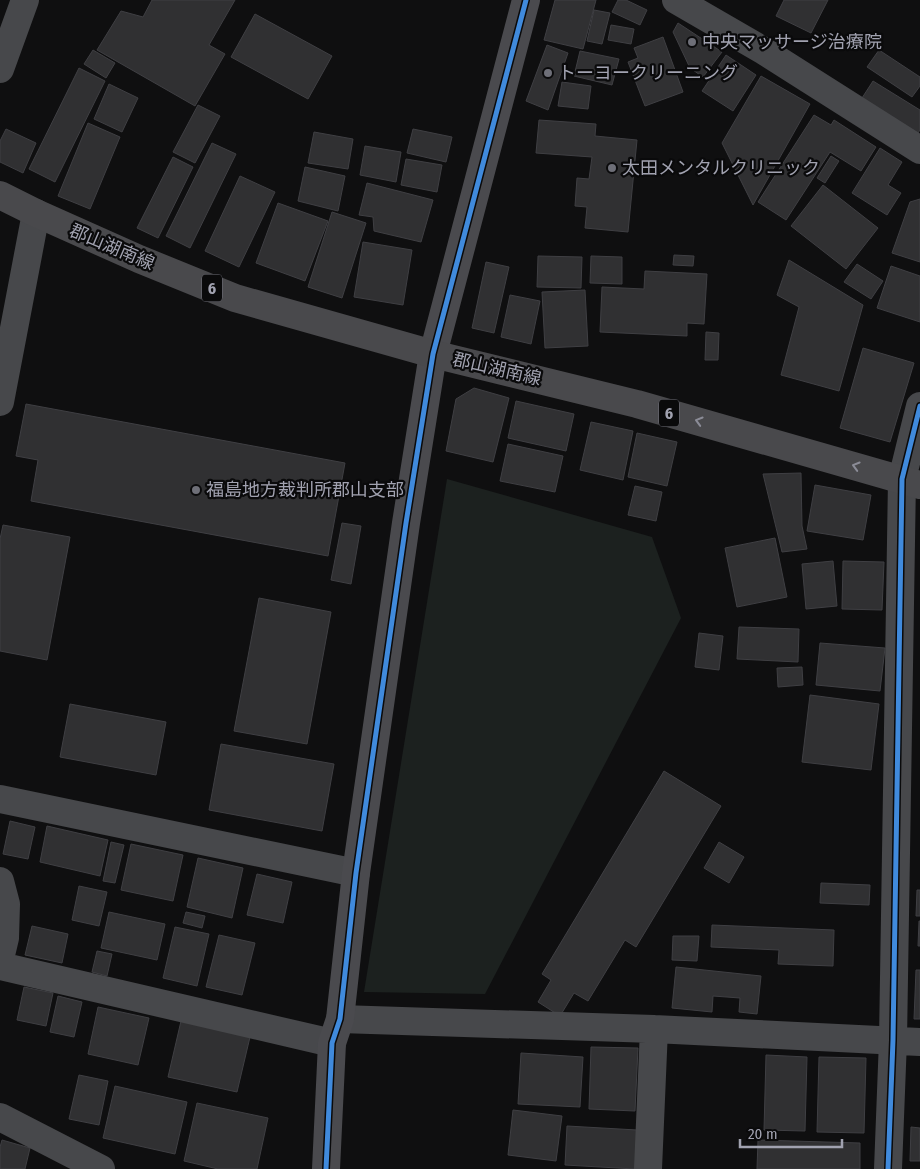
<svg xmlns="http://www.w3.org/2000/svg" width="920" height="1169" viewBox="0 0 920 1169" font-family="'Fira Sans Condensed','Noto Sans JP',sans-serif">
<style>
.green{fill:#1c211f}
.building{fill:#303032;stroke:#3f3f43}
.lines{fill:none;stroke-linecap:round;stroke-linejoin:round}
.street{stroke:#47484b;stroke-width:28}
.secondary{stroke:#4a4a4e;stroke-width:28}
.primary{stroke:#49494c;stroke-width:28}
.cycleway-casing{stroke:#0a0a0b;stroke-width:8}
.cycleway{stroke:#408adc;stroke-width:5}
.oneway{stroke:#8b8c97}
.poi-dot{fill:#6e6f78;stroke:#0a0a0b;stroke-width:2}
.labels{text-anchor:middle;stroke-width:4.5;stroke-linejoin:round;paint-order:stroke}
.shield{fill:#0a0a0b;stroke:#74747e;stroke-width:1}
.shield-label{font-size:16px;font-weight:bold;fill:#a1a2b0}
.poi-label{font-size:18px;fill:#a1a2b0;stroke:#0a0a0b;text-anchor:start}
.street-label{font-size:18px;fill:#a1a2b0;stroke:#0a0a0b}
</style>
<rect width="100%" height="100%" fill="#0f0f10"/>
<!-- green -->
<path class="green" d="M447 479 652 537 681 618 485 994 364 992Z"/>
<!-- building -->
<path class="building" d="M152 0H235L209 45 225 54 195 106 97 50 121 11 143 17Z
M555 0H596L583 49 544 40Z
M618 0H626L647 10 640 25 612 12Z
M784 0H828L811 33 776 16Z
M594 10 610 13 602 44 587 41Z
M255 14 332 56 308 99 231 57Z
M678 23 722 52 703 77 690 68 673 32Z
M611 25 634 29 631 44 608 40Z
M663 37 683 92 645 106 628 62 638 58 634 48Z
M547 45 568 53 548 110 526 101Z
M93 50 115 63 106 78 84 64Z
M879 50 920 77V86L912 97 867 67Z
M580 51 619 59 612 85 574 76Z
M726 55 756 75 733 111 702 91Z
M79 68 105 81 55 182 29 169Z
M761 76 810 104 753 205 722 143Z
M873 81 920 110V130L918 133 862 98Z
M562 82 591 86 588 109 558 106Z
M109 84 138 98 122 132 94 119Z
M198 105 220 116 195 163 173 152Z
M814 115 831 125 834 120 876 147 861 171 830 152 786 220 758 202Z
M539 120 596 124 595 136 637 140 628 232 585 228 587 207 575 206 577 178 589 179 592 157 536 153Z
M88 123 120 137 90 209 58 196Z
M6 129 36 143 23 173 0 162V141Z
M413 129 452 137 446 162 407 153Z
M314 132 353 139 348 169 308 163Z
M212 143 236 154 190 248 166 236Z
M365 146 401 152 396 182 360 175Z
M880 148 902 162 888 185 901 193 887 215 852 193Z
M831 156 839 161 825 183 817 178Z
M173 157 193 167 158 238 137 228Z
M406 159 442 165 437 192 401 185Z
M305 167 345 176 338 211 298 201Z
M240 176 275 192 239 267 205 251Z
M367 183 433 200 421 242 374 231 373 217 359 215Z
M823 185 878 228 846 269 791 226Z
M920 199V262L892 253 910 202Z
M278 203 328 221 305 281 256 263Z
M332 212 366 223 342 298 308 287Z
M363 242 412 250 403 305 354 297Z
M674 255 694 256 693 266 673 265Z
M538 256 582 257 581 288 537 287Z
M591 256 622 257V284L590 283Z
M789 260 863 305 839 391 781 375 799 307 777 295Z
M486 262 509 267 494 333 472 328Z
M857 264 883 281 871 299 844 282Z
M891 266 920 276V322L877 308Z
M645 271 707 274 704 324 687 323V336L600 332 602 287 644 289Z
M585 290 588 346 545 348 542 292Z
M510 295 540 301 531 344 501 337Z
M706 332 719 333 718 360H705Z
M863 348 914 363 890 442 840 428Z
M474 388 509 398 493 462 446 451 456 399Z
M516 401 574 414 566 451 508 438Z
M26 404 345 463 328 556 31 501 38 460 16 456Z
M591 422 633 431 623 480 580 470Z
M637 433 677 442 667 486 628 477Z
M508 444 563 456 555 492 500 481Z
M801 473 802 526 807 549 782 552 763 474Z
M815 485 871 495 863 540 807 531Z
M635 486 662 492 656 521 628 515Z
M342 523 361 526 351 584 331 580Z
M3 525 70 537 47 660 0 651V539Z
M775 538 787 597 737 607 725 548Z
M833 561 837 606 806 609 802 564Z
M843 561 884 562 882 610 842 609Z
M259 598 331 612 307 744 234 731Z
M739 627 799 629 798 662 737 659Z
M699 633 723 636 719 670 695 667Z
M820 643 885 648 880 691 816 685Z
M802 667 803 685 778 687 777 668Z
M810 695 879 704 871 770 802 762Z
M70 704 166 722 156 775 60 757Z
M221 744 334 764 322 831 209 810Z
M664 771 721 806 636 947 625 940 588 1001 574 993 560 1016 538 1002 551 980 542 974Z
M10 821 35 827 28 859 3 854Z
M47 826 108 840 100 876 40 862Z
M111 842 124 845 115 883 103 881Z
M719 842 744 857 729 883 704 868Z
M131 844 183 855 173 901 121 890Z
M198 858 243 868 232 918 187 907Z
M257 874 292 882 283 923 247 915Z
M821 883 870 885 869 905 820 903Z
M79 886 107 892 99 926 72 920Z
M917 890H920V916H916Z
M109 912 165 924 157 960 101 948Z
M186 912 205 916 202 928 183 923Z
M919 921H920V946H918Z
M712 925 834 930 833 966 778 964 779 950 711 947Z
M32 926 68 934 62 963 25 955Z
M175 927 209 934 197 986 163 978Z
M219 935 255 943 242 995 206 987Z
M673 936H699L697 961 672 960Z
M97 951 112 954 107 976 92 972Z
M676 967 761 976 757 1014 739 1012 740 998 713 996 712 1012 672 1008Z
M916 970H920V1019H914Z
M24 987 53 993 46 1026 17 1020Z
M58 996 82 1002 74 1037 50 1032Z
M98 1007 149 1018 138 1065 88 1054Z
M181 1021 250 1037 237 1092 168 1077Z
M591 1047 638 1048 635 1111 589 1109Z
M521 1053 583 1057 580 1107 518 1104Z
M766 1055 807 1057 805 1131 764 1130Z
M819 1057 866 1058 864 1133 817 1132Z
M79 1075 108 1081 99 1125 69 1119Z
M115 1086 187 1102 175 1154 103 1138Z
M197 1103 268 1118 257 1169H218L184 1161Z
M513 1110 562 1116 556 1161 508 1155Z
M567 1126 637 1130 635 1169 565 1165Z
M911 1127 920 1128V1161H910Z
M2 1140 30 1148 25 1169H0V1147Z
M758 1140 860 1143V1169H757Z"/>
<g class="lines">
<!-- street -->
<path class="street" d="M676 0 764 51 920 150
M0 69 25 0
M0 402 36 213
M0 799 356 873
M0 881 6 904 5 938 0 959
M0 966 332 1043
M340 1019 654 1029 920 1042
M0 1117 101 1169
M648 1169 654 1029
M888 1169 893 1040 902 479 920 406"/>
<!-- secondary -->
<path class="secondary" d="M326 1169 332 1043 340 1019 356 873 406 523 433 354 526 0"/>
<!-- primary -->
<path class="primary" d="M0 195 36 213 139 259 235 298 433 354 637 404 920 485"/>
<!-- cycleway casing -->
<g class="cycleway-casing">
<path id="cycleway" d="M326 1169 332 1043 340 1019 356 873 406 523 433 354 526 0
M888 1169 893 1040 902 479 920 406"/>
</g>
<!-- cycleway -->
<use href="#cycleway" class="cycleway"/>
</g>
<!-- one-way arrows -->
<defs><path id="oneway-chevron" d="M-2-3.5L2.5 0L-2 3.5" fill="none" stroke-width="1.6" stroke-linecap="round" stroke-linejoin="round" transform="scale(1.25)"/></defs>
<g class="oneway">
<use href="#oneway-chevron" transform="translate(699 421) rotate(-164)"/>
<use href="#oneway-chevron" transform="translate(856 466) rotate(-164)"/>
</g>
<!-- markers -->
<g class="poi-dot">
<circle cx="692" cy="42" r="5"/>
<circle cx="548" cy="73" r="5"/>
<circle cx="612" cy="168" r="5"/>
<circle cx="196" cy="490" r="5"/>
</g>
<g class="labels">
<!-- shield labels -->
<g class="shield">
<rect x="202" y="274.5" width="20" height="27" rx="4"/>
<rect x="659" y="399.5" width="20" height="27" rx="4"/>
</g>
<g class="shield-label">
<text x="212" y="294">6</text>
<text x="669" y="419">6</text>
</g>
<!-- poi labels -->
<g class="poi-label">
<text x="702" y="48">中央マッサージ治療院</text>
<text x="558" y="79">トーヨークリーニング</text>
<text x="622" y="174">太田メンタルクリニック</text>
<text x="206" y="496">福島地方裁判所郡山支部</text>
</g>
<!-- street labels -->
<g class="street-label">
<text transform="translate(112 247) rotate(23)" y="6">郡山湖南線</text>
<text transform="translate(497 369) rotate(13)" y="6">郡山湖南線</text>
</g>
</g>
<!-- scale -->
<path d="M740 1139v8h102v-8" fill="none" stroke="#a1a2b0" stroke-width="2.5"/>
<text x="748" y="1139" font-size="15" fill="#a1a2b0" stroke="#0a0a0b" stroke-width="4" paint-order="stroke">20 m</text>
</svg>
